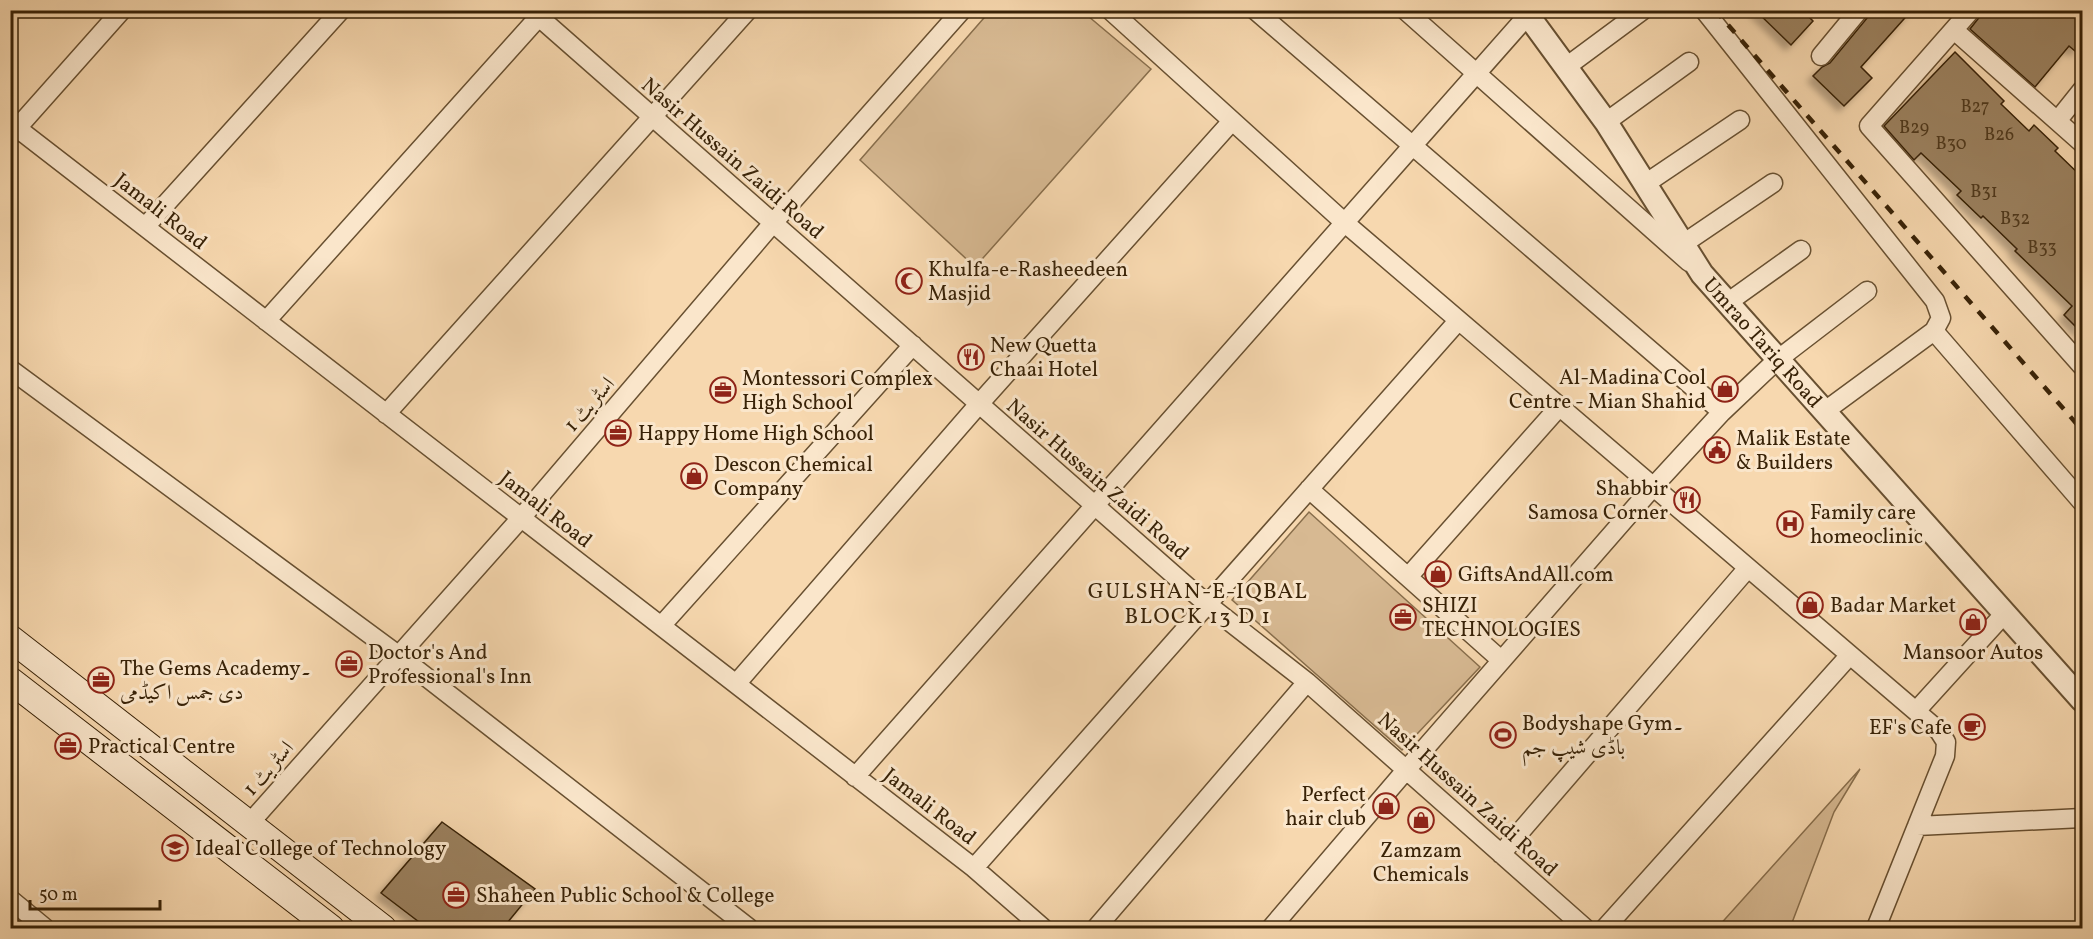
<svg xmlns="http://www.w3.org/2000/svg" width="2093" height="939" viewBox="0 0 2093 939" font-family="Vollkorn,Amiri,serif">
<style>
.green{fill:#d7b992;stroke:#886e4c;stroke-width:1.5}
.building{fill:#9b815e;stroke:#382207;stroke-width:1.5;filter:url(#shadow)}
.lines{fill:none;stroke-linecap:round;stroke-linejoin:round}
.minor-casing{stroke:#685031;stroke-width:21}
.tertiary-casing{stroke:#685031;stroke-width:26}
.secondary-casing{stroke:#382207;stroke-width:28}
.minor{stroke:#fae6cb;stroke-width:18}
.tertiary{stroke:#fae6cb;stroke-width:22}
.secondary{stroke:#fae6cb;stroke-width:26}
.rail{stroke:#382207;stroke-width:4.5;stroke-dasharray:10 10;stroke-linecap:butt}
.labels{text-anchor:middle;stroke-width:6;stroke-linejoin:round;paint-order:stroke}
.number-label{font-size:18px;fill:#513a1d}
.street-label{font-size:21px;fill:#382207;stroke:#fae6cb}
.poi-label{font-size:21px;fill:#382207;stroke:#fae6cb;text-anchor:start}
.neighbourhood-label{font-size:22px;letter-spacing:1.5px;fill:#382207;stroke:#fae6cb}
</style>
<defs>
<filter id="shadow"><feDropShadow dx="-5.5" dy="5.5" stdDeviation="3" flood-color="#0004"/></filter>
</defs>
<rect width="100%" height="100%" fill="#f7d8af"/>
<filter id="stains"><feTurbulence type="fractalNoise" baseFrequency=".00333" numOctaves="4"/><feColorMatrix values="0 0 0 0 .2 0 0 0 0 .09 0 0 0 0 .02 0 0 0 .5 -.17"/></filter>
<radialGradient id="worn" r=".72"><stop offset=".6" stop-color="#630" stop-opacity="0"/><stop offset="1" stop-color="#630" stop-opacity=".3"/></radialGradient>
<!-- green -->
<path class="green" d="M990 11H1082L1151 69 975 267 860 160Z
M1309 512 1480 667 1402 750 1232 600Z
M1860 769 1834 812 1790 928H1717Z"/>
<!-- building -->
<path class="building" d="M1755 10H1802L1813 21 1791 45Z
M1870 10H1912L1861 67 1872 78 1844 106 1813 76 1822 67 1830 63 1868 17Z
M1985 10H2082V43L2075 51 2069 46 2035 87 1970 29Z
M1955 52 2004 101 2001 104 2029 131 2034 125 2058 148 2055 151 2082 177V333L2064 315 2072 306 2015 251 2017 249 1983 216 1981 218 1957 195 1961 191 1921 153 1914 160 1884 126Z
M442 822 535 889 503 928H427L381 893Z"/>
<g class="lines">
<!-- minor casing -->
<g class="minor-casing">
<path id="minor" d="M531 10 1207 604 1307 682 1585 928
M1110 10 1345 223 1939 731 1946 742 1945 756 1876 928
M1255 10 1722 412
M1405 10 1689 262
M1704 10 1935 301 1941 318 1934 331 1825 411
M1971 10 1869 126 2082 366
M1954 30 2082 143
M1821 56 1859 10
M1566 67 1643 10
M2058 120 2082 90
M1606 122 1689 62
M17 128 974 868 1043 928
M10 136 122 10
M1645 184 1740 120
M145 227 341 10
M1683 244 1773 183
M1727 303 1801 250
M266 321 545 10
M1934 331 2082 502
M10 369 398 655 749 928
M386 414 748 10
M1309 489 1501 660
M1408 577 1559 407
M661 626 913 345
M736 684 979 404 1232 121
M1916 711 2005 613
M855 777 1528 15
M248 825 521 518 773 223 962 10
M1917 826 2082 818
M1501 854 1747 569
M974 868 1458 321
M10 899 45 928
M1096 928 1307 682
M1271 928 1406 770 1652 488 1722 412 1777 360 1867 291
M1605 928 1849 656"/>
</g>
<!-- tertiary casing -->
<g class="tertiary-casing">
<g id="tertiary">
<path id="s1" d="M1524 10 1606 122 1702 274 2082 700"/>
</g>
</g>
<!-- secondary casing -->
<g class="secondary-casing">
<path id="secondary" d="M10 638 383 928
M10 680 331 928"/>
</g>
<!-- minor -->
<use href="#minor" class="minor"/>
<!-- tertiary -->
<use href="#tertiary" class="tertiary"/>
<!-- secondary -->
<use href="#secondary" class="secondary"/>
<!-- rail -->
<path class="rail" d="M1715 10 2082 430"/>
</g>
<!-- icons -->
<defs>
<g id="mosque-ring" transform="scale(1.35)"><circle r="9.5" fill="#fae6cb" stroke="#8f2418" stroke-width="1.5"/><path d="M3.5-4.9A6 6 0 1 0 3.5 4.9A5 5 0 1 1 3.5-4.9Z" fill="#8f2418"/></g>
<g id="restaurant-ring" transform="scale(1.35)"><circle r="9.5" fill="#fae6cb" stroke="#8f2418" stroke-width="1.5"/><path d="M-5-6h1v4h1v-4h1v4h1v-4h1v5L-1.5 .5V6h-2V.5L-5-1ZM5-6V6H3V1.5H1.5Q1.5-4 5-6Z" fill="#8f2418"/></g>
<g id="shop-ring" transform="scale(1.35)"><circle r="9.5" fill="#fae6cb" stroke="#8f2418" stroke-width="1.5"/><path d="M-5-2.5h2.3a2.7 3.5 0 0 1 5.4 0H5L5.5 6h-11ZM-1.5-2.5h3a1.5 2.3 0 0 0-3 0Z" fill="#8f2418"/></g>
<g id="office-ring" transform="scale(1.35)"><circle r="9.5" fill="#fae6cb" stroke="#8f2418" stroke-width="1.5"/><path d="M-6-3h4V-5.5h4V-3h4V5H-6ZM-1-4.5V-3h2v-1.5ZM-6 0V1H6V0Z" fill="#8f2418"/></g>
<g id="civic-ring" transform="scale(1.35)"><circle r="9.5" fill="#fae6cb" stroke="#8f2418" stroke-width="1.5"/><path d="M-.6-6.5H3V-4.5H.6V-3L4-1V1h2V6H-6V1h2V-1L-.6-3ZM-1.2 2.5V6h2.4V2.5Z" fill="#8f2418"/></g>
<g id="hospital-ring" transform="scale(1.35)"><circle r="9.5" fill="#fae6cb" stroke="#8f2418" stroke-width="1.5"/><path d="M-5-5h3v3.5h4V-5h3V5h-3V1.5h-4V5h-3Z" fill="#8f2418"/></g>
<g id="cafe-ring" transform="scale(1.35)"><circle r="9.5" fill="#fae6cb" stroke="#8f2418" stroke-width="1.5"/><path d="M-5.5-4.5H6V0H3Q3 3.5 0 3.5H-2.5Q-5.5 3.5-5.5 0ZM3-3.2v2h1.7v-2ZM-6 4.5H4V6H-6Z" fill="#8f2418"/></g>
<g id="stadium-ring" transform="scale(1.35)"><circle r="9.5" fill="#fae6cb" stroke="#8f2418" stroke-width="1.5"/><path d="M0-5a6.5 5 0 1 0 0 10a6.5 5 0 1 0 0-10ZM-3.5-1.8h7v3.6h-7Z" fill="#8f2418"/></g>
<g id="university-ring" transform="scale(1.35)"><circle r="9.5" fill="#fae6cb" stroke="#8f2418" stroke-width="1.5"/><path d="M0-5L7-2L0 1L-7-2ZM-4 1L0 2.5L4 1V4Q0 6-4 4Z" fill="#8f2418"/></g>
</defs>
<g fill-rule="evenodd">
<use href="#mosque-ring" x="909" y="281"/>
<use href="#restaurant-ring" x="971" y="357"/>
<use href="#shop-ring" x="1725" y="389"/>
<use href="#office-ring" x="723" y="390"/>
<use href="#office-ring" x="618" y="433"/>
<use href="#civic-ring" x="1717" y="450"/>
<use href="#shop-ring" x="694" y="476"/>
<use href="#restaurant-ring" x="1687" y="500"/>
<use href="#hospital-ring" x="1790" y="524"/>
<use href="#shop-ring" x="1438" y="574"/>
<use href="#shop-ring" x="1810" y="605"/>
<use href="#office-ring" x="1403" y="617"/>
<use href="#shop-ring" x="1973" y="622"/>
<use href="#office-ring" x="349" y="664"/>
<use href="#office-ring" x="101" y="680"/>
<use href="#cafe-ring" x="1972" y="727"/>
<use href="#stadium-ring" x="1503" y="735"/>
<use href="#office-ring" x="68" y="746"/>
<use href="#shop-ring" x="1386" y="806"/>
<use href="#shop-ring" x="1421" y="820"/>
<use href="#university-ring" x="175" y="848"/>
<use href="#office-ring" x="456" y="895"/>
</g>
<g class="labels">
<!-- number labels -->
<g class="number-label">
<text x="1975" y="112">B27</text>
<text x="1914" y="133">B29</text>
<text x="1999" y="140">B26</text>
<text x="1951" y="149">B30</text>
<text x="1984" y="197">B31</text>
<text x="2015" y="224">B32</text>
<text x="2042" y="253">B33</text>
</g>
<!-- street labels -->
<g class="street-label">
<text transform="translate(733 158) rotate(41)" y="7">Nasir Hussain Zaidi Road</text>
<text transform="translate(161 211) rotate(38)" y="7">Jamali Road</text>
<text dy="7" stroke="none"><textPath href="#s1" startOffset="410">Umrao Tariq Road</textPath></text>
<text transform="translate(589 404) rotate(-49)" y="7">اسٹریٹ 1</text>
<text transform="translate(1098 479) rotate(41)" y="7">Nasir Hussain Zaidi Road</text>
<text transform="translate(546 509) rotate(38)" y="7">Jamali Road</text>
<text transform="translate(268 768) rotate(-49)" y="7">اسٹریٹ 1</text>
<text transform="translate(1468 794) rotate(42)" y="7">Nasir Hussain Zaidi Road</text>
<text transform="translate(930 806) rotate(38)" y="7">Jamali Road</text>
</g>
<!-- poi labels -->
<g class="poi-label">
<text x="928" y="276">Khulfa-e-Rasheedeen<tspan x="928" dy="24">Masjid</tspan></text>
<text x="990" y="352">New Quetta<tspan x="990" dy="24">Chaai Hotel</tspan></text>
<text x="1706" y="384" text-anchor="end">Al-Madina Cool<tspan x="1706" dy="24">Centre - Mian Shahid</tspan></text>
<text x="742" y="385">Montessori Complex<tspan x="742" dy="24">High School</tspan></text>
<text x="638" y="440">Happy Home High School</text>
<text x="1736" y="445">Malik Estate<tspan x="1736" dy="24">&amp; Builders</tspan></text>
<text x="714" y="471">Descon Chemical<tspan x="714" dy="24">Company</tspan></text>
<text x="1668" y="495" text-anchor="end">Shabbir<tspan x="1668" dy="24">Samosa Corner</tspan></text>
<text x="1810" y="519">Family care<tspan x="1810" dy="24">homeoclinic</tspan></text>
<text x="1458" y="581">GiftsAndAll.com</text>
<text x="1422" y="612">SHIZI<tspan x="1422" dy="24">TECHNOLOGIES</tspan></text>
<text x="1830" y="612">Badar Market</text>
<text x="368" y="659">Doctor's And<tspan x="368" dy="24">Professional's Inn</tspan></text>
<text x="1973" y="659" text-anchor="middle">Mansoor Autos</text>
<text x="120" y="675">The Gems Academy۔<tspan x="120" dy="24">دی جمس اکیڈمی</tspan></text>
<text x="1522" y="730">Bodyshape Gym۔<tspan x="1522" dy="24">باڈی شیپ جم</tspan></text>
<text x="1952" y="734" text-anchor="end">EF's Cafe</text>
<text x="88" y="753">Practical Centre</text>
<text x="1366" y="801" text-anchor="end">Perfect<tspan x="1366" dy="24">hair club</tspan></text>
<text x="195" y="855">Ideal College of Technology</text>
<text x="1421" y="857" text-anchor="middle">Zamzam<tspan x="1421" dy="24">Chemicals</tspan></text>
<text x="476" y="902">Shaheen Public School &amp; College</text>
</g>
<!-- neighbourhood labels -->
<g class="neighbourhood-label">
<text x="1198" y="598">GULSHAN-E-IQBAL<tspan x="1198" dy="25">BLOCK 13 D 1</tspan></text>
</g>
</g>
<!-- margin -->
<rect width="2093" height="939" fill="none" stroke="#f7d8af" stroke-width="36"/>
<rect x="12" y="12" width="2069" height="915" fill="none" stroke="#382207" stroke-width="3"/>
<rect x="18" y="18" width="2057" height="903" fill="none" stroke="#382207" stroke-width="1.5"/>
<!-- scale -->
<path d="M30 900v9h130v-9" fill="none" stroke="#382207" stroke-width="3"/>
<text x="39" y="900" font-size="18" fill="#382207" stroke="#fae6cb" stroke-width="4.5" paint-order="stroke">50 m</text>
<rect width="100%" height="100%" filter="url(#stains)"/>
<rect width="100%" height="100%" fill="url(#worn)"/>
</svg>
